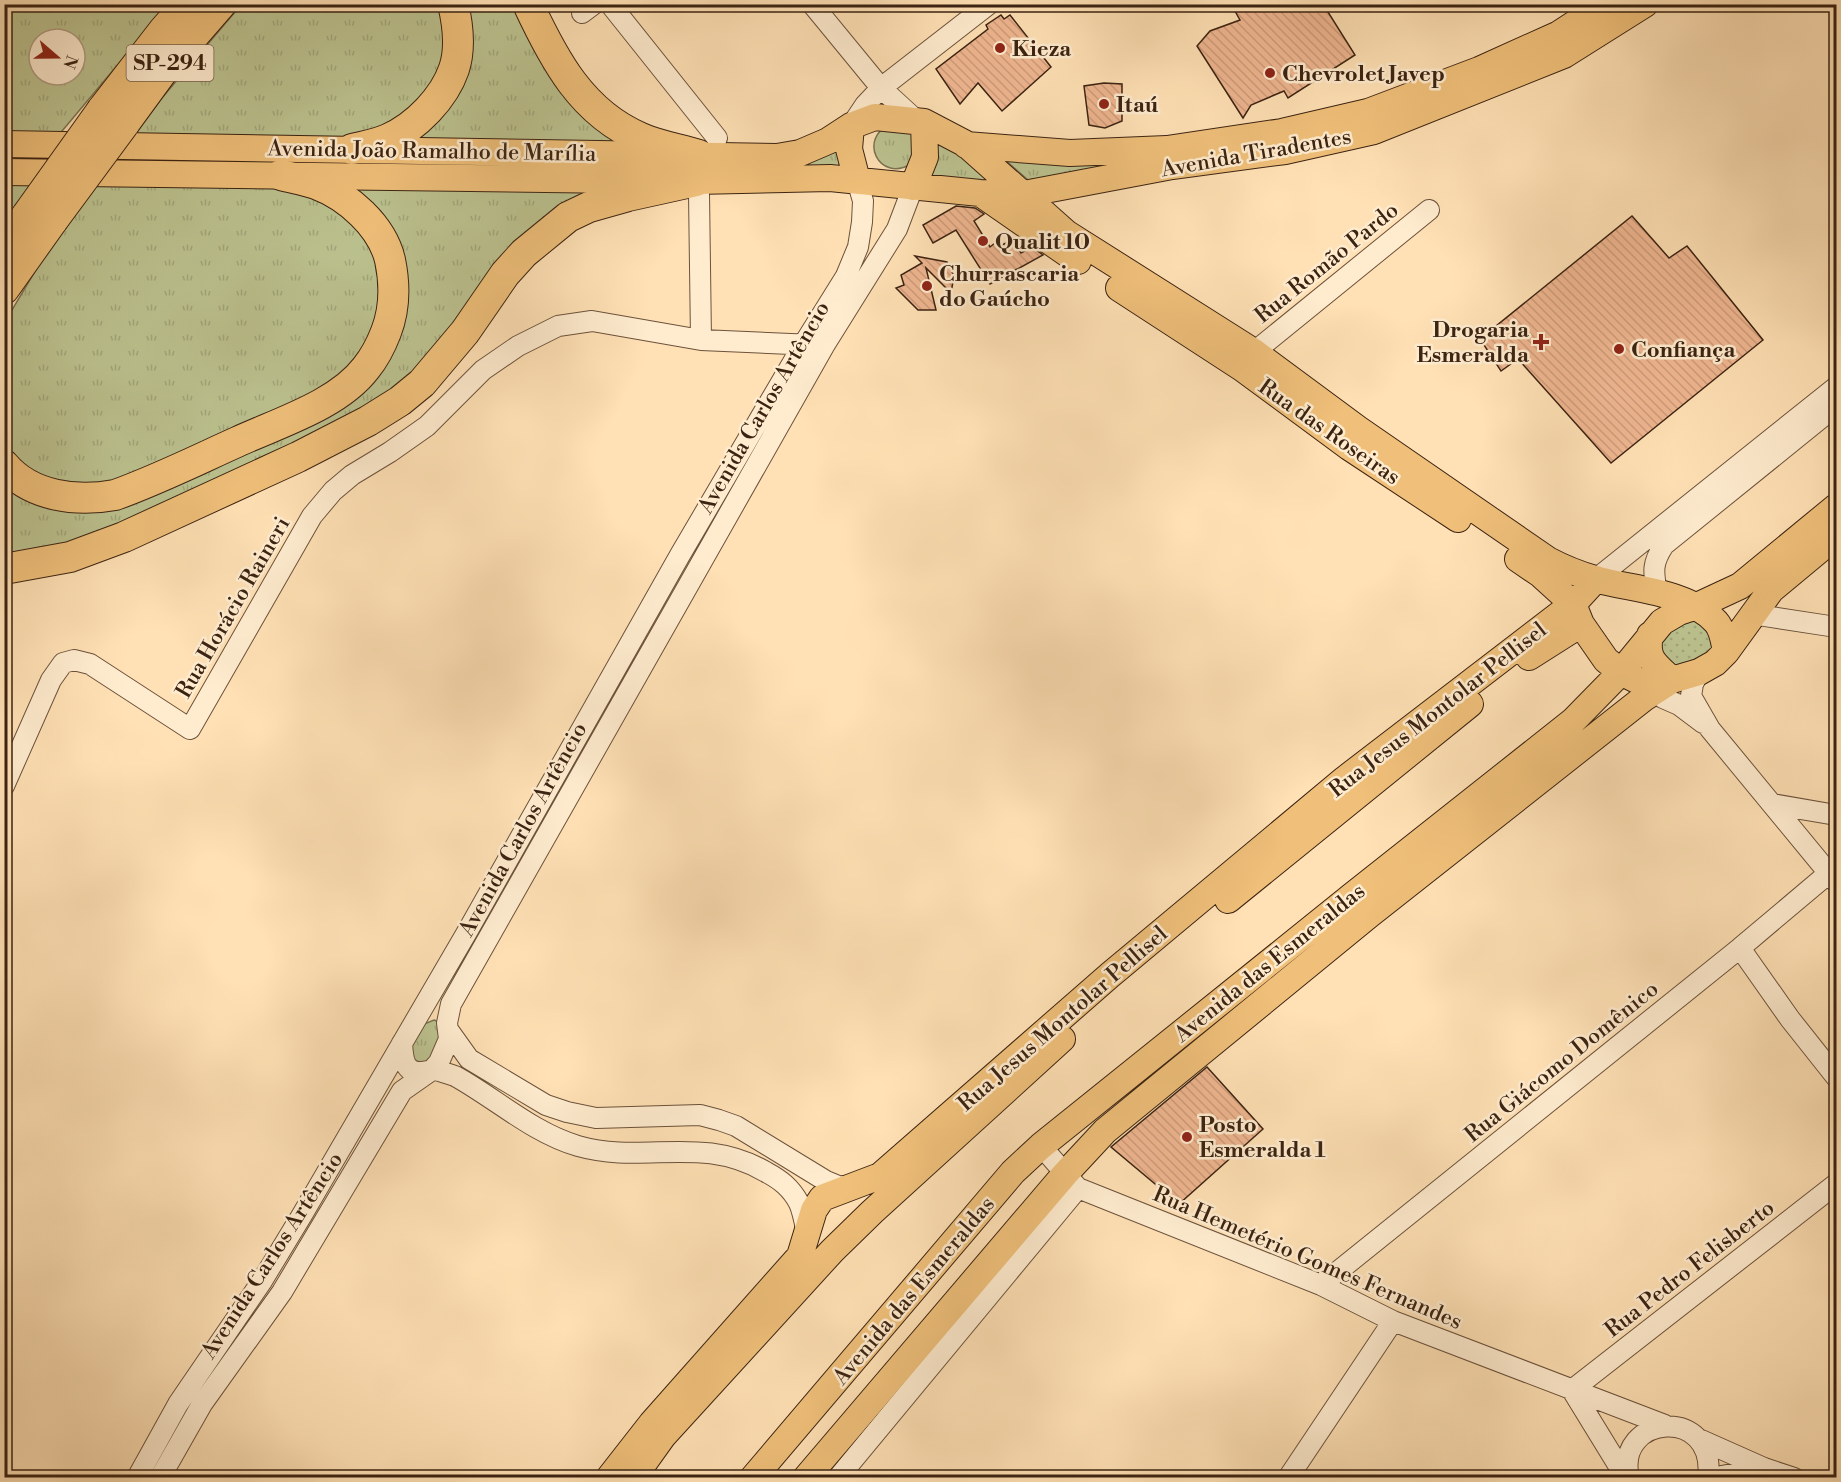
<svg xmlns="http://www.w3.org/2000/svg" width="1841" height="1482" viewBox="0 0 1841 1482" font-family="'Libre Bodoni',serif">
<style>
.grass{fill:url(#grass-tufts);stroke:#7c7351;stroke-width:1.5;fill-rule:evenodd}
.park{fill:url(#park-dots);stroke:#7c7351;stroke-width:1.5}
.building{fill:url(#building-back-hatch);stroke:#3b2312;stroke-width:1.5}
.lines{fill:none;stroke-linecap:round;stroke-linejoin:round}
.minor-casing{stroke:#6c523b;stroke-width:22}
.major-casing{stroke:#3b2312;stroke-width:28}
.highway-casing{stroke:#3b2312;stroke-width:32}
.minor{stroke:#ffeccf;stroke-width:20}
.major{stroke:#f0c07a;stroke-width:26}
.highway{stroke:#f0c07a;stroke-width:30}
.highway-bridge-casing{stroke:#3b2312;stroke-width:32;stroke-linecap:butt}
.highway-bridge{stroke:#f0c07a;stroke-width:30}
.poi-dot{fill:#8f2418;stroke:#ffeccf;stroke-width:2}
.labels{text-anchor:middle;stroke-width:5;stroke-linejoin:round;paint-order:stroke}
.shield{fill:#ffeccf;stroke:#765f4b;stroke-width:1.5}
.shield-label{font-size:21px;font-weight:bold;fill:#3b2312}
.poi-label{font-size:22px;font-weight:bold;fill:#3b2312;stroke:#ffeccf;text-anchor:start}
.street-label{font-size:22px;fill:#3b2312;stroke:#ffeccf}
</style>
<defs>
<pattern id="grass-tufts" width="24" height="20" patternUnits="userSpaceOnUse" patternTransform="scale(1.5)"><rect width="24" height="20" fill="#bcc390"/><path d="M3 7l-1-3M5 7V3M7 7l1-3M15 17l-1-3M17 17v-4M19 17l1-3" fill="none" stroke="#a2a77b"/></pattern>
<pattern id="park-dots" width="8" height="8" patternUnits="userSpaceOnUse" patternTransform="scale(1.5)"><rect width="8" height="8" fill="#bcc390"/><path d="M2 2h.1M6 6h.1" fill="none" stroke="#a2a77b" stroke-width="1.8" stroke-linecap="round"/></pattern>
<pattern id="building-back-hatch" width="6" height="6" patternUnits="userSpaceOnUse" patternTransform="scale(1.5)"><rect width="6" height="6" fill="#efb690"/><path d="M-1 5l2 2M0 0l6 6M5-1l2 2" fill="none" stroke="#ce9c7b"/></pattern>
</defs>
<rect width="100%" height="100%" fill="#ffe1b5"/>
<filter id="stains"><feTurbulence type="fractalNoise" baseFrequency=".00333" numOctaves="4"/><feColorMatrix values="0 0 0 0 .2 0 0 0 0 .09 0 0 0 0 .02 0 0 0 .5 -.17"/></filter>
<radialGradient id="worn" r=".72"><stop offset=".6" stop-color="#630" stop-opacity="0"/><stop offset="1" stop-color="#630" stop-opacity=".3"/></radialGradient>
<!-- grass -->
<path class="grass" d="M522 4 642 145 401 140 426 125 461 5Z
M5 5H168L57 137 5 136ZM39 39H75V75H39Z
M241 5H448L453 32 431 99 365 140 134 135 161 99Z
M1561 44 1186 158 1028 180 1004 159 1187 153Z
M891 124 916 135 911 164C879 183 857 138 891 124Z
M934 133 999 181 927 178Z
M842 140 843 168 791 164Z
M5 183H34L5 225Z
M98 183 298 185 363 222 390 293 347 383 80 495 5 459V315L12 310 40 263Z
M331 184 643 188 596 199 402 391 146 521 5 564 4 474 68 502 317 412 399 295Z
M434 1020 442 1023 445 1028 432 1063 413 1065 410 1046 424 1024Z"/>
<!-- park -->
<path class="park" d="M1697 618 1714 638 1711 654 1682 668 1663 662 1660 636 1666 629Z"/>
<!-- building -->
<path class="building" d="M1231 4H1323L1355 55 1288 98 1284 91 1251 105 1243 118 1197 46 1210 31 1240 20Z
M1001 15 1004 19 1010 15 1051 67 1002 111 978 83 960 104 936 69 988 29 986 25Z
M1104 83 1122 84V121L1105 128 1089 125 1084 86Z
M956 206 975 208 984 214 974 221 990 247 995 243 998 247 1012 240 1021 253 1032 247 1043 255 990 284 956 230 933 243 923 225Z
M1632 216 1669 258 1687 246 1763 340 1611 463 1518 359 1501 371 1480 339Z
M915 256 947 262 954 276 951 293 926 268 936 310H918L896 288 904 285 901 275 922 263Z
M1207 1067 1263 1129 1179 1204 1111 1147Z"/>
<g class="lines">
<!-- minor casing -->
<g class="minor-casing">
<path id="minor" d="M610 4 717 138
M812 4 881 88 916 120
M582 13 594 4
M851 126 865 105 881 88 989 4
M699 193 701 340
M1247 361 1254 352 1429 210
M1596 579 1836 387
M1657 593C1653 571 1652 563 1664 545L1836 406
M1752 614 1836 627
M1699 672 1693 684 1691 696 1710 729 1836 882
M1656 690 1663 698 1679 705 1703 723
M4 786 51 680 63 663 74 660 90 664 190 729 312 516 333 491 352 475 390 452 427 426 483 370 518 346 558 326 592 321 701 340 814 345
M1772 804 1836 815
M1740 948 1790 1019 1836 1077
M449 1031 469 1059 546 1105 567 1112 596 1118 700 1115 719 1120 736 1126 826 1181 838 1186 854 1187
M402 1043C403 1056 403 1073 421 1072 426 1072 430 1070 435 1070 442 1071 448 1074 455 1076 495 1098 533 1133 578 1146 644 1165 701 1134 766 1172 781 1180 791 1188 799 1203 803 1212 805 1224 807 1234
M1041 1146 1078 1188 1321 1285 1393 1321 1665 1425
M1321 1285 1740 948 1829 873
M1572 1390 1836 1184
M1572 1390 1626 1478
M1701 1440 1764 1468 1794 1478
M137 1478 178 1404 262 1281 302 1215 467 932 680 555 803 345 846 276 858 247 862 222 863 201 857 180
M160 1478 202 1404 282 1292 402 1091 432 1070 439 1062 449 1039 447 1023 451 1004 824 346 897 229 913 187
M838 1478 1078 1188
M1288 1478 1393 1321
M1629 1478C1614 1414 1717 1405 1708 1478
M1711 1478 1764 1468"/>
</g>
<!-- major casing -->
<g class="major-casing">
<path id="major" d="M851 126 849 149 857 180
M4 144 777 157 800 153 828 141 851 126 875 117 924 122 966 144 1066 233 1254 352 1358 429 1548 560C1563 568 1578 574 1595 579 1633 590 1688 591 1716 622 1723 630 1724 642 1726 652
M966 145 1070 153 1167 149 1282 132 1368 112 1479 70 1559 34 1605 4
M4 172 696 181 830 178 980 193 1024 194 1172 166 1285 151 1374 131 1564 55 1645 4
M913 187 925 157 924 122
M980 193 1078 261
M1119 288 1242 368 1349 447 1458 519
M1518 559 1540 574 1573 604 1581 624 1606 660 1621 672 1656 690
M1650 635C1645 659 1655 664 1672 680
M1529 657 1581 624
M1228 900 1470 704
M609 1478 652 1423 800 1256 814 1210 822 1198 880 1176 1110 975 1345 779 1573 604 1596 579
M633 1478 663 1436 832 1251 872 1212 1062 1039
M753 1478 1013 1172 1041 1146 1352 896 1573 721 1621 672 1662 622 1679 612 1697 606 1740 586 1836 507
M806 1478 1065 1174 1105 1131 1369 915 1644 698 1672 680 1699 672 1715 663 1726 652 1771 590 1836 536"/>
</g>
<!-- highway casing -->
<g class="highway-casing">
<path id="highway" d="M528 4C554 60 582 113 641 138 659 146 680 149 699 155
M102 110 164 30 187 4
M124 124 162 72 221 4
M352 149C364 146 377 144 388 139 416 127 444 98 454 69 461 48 458 25 453 4
M4 247 27 215
M4 289 53 220
M4 465C31 497 77 502 115 495 157 480 197 460 237 442 278 423 338 405 366 368 375 357 381 345 386 332 395 309 395 284 390 260 382 226 348 196 316 184 305 180 292 178 281 175
M4 569 70 557 124 537 298 457 368 421 400 401 422 383 465 332 505 274 524 253 568 217 589 207 628 196 696 181"/>
</g>
<!-- minor -->
<use href="#minor" class="minor"/>
<!-- major -->
<use href="#major" class="major"/>
<!-- highway -->
<use href="#highway" class="highway"/>
<!-- highway-bridge casing -->
<g class="highway-bridge-casing">
<path id="highway-bridge" d="M27 215 102 110
M53 220 124 124"/>
</g>
<!-- highway-bridge -->
<use href="#highway-bridge" class="highway-bridge"/>
</g>
<!-- markers -->
<g class="poi-dot">
<circle cx="1000" cy="48" r="6"/>
<circle cx="1270" cy="73" r="6"/>
<circle cx="1104" cy="104" r="6"/>
<circle cx="983" cy="241" r="6"/>
<circle cx="927" cy="286" r="6"/>
<path d="M1538 333h6v6h6v6h-6v6h-6v-6h-6v-6h6z"/>
<circle cx="1619" cy="349" r="6"/>
<circle cx="1187" cy="1137" r="6"/>
</g>
<g class="labels">
<!-- shield labels -->
<rect class="shield" x="126.5" y="45" width="87" height="36" rx="4.5"/>
<g class="shield-label">
<text x="170" y="70">SP-294</text>
</g>
<!-- poi labels -->
<g class="poi-label">
<text x="1012" y="56">Kieza</text>
<text x="1282" y="81">Chevrolet Javep</text>
<text x="1116" y="112">Itaú</text>
<text x="995" y="249">Qualit 10</text>
<text x="939" y="281">Churrascaria<tspan x="939" dy="25">do Gaúcho</tspan></text>
<text x="1529" y="337" text-anchor="end">Drogaria<tspan x="1529" dy="25">Esmeralda</tspan></text>
<text x="1631" y="357">Confiança</text>
<text x="1199" y="1132">Posto<tspan x="1199" dy="25">Esmeralda 1</tspan></text>
</g>
<!-- street labels -->
<g class="street-label">
<text transform="translate(432 150) rotate(1)" y="8">Avenida João Ramalho de Marília</text>
<text transform="translate(1256 152) rotate(-10)" y="8">Avenida Tiradentes</text>
<text transform="translate(1326 262) rotate(-39)" y="8">Rua Romão Pardo</text>
<text transform="translate(763 407) rotate(-60)" y="8">Avenida Carlos Artêncio</text>
<text transform="translate(1330 431) rotate(35)" y="8">Rua das Roseiras</text>
<text transform="translate(232 607) rotate(-60)" y="8">Rua Horácio Raineri</text>
<text transform="translate(1437 709) rotate(-38)" y="8">Rua Jesus Montolar Pellisel</text>
<text transform="translate(522 829) rotate(-61)" y="8">Avenida Carlos Artêncio</text>
<text transform="translate(1269 962) rotate(-39)" y="8">Avenida das Esmeraldas</text>
<text transform="translate(1062 1018) rotate(-41)" y="8">Rua Jesus Montolar Pellisel</text>
<text transform="translate(1561 1061) rotate(-39)" y="8">Rua Giácomo Domênico</text>
<text transform="translate(271 1255) rotate(-57)" y="8">Avenida Carlos Artêncio</text>
<text transform="translate(1308 1257) rotate(23)" y="8">Rua Hemetério Gomes Fernandes</text>
<text transform="translate(1689 1268) rotate(-38)" y="8">Rua Pedro Felisberto</text>
<text transform="translate(913 1290) rotate(-50)" y="8">Avenida das Esmeraldas</text>
</g>
</g>
<!-- margin -->
<rect width="1841" height="1482" fill="none" stroke="#ffe1b5" stroke-width="24"/>
<rect x="6" y="6" width="1829" height="1470" fill="none" stroke="#3b2312" stroke-width="3"/>
<rect x="12" y="12" width="1817" height="1458" fill="none" stroke="#3b2312" stroke-width="1.5"/>
<!-- north arrow -->
<g transform="translate(57 57) rotate(110)"><circle r="28" fill="#ffeccf" stroke="#b19c83" stroke-width="1.5"/>
<path d="M0-4.5L10 22L0 15L-10 22Z" fill="#8f2418"/>
<text y="-9" font-size="16" font-weight="bold" text-anchor="middle" fill="#3b2312">N</text>
</g>
<rect width="100%" height="100%" filter="url(#stains)"/>
<rect width="100%" height="100%" fill="url(#worn)"/>
</svg>
